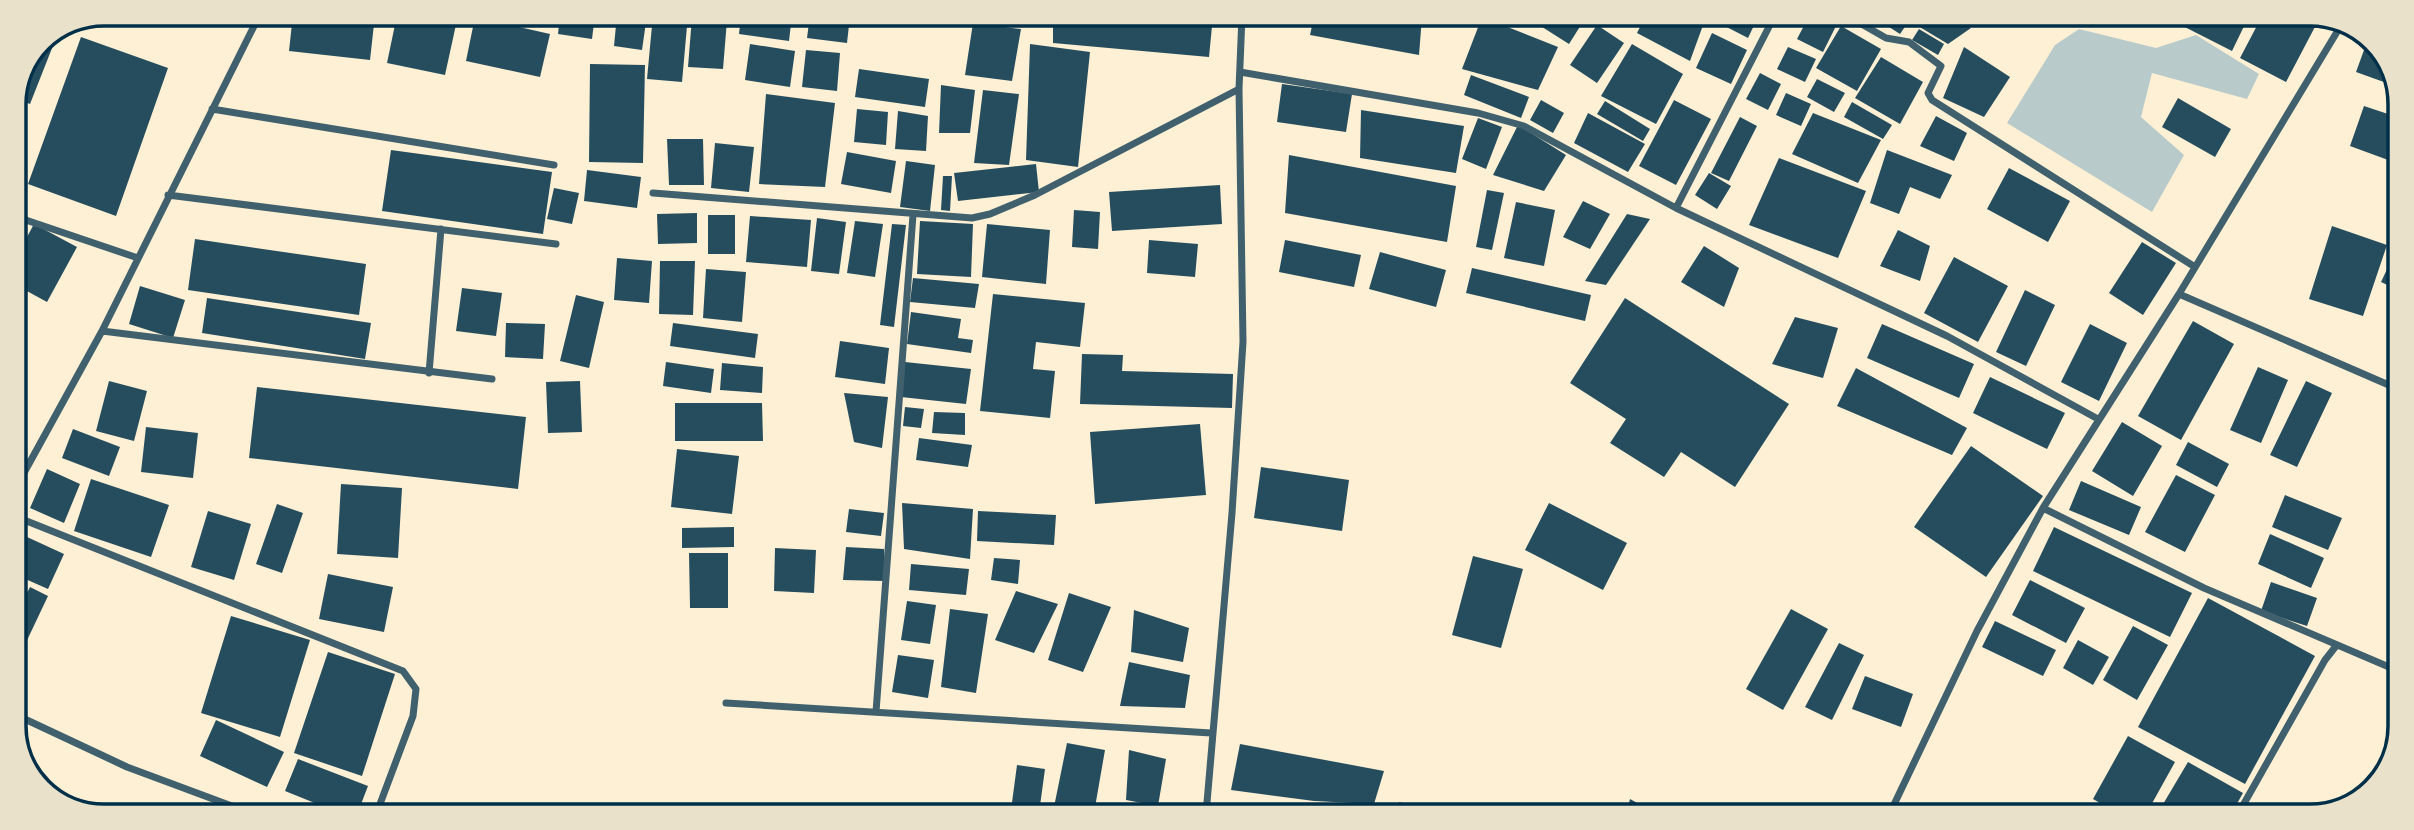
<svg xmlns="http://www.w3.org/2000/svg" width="2414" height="830" viewBox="0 0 2414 830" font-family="'Work Sans',sans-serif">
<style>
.green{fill:#b9caca}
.building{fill:#264d5e}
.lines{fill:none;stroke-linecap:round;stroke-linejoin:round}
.minor{stroke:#3f606c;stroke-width:7}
.rim{fill:none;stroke:#003049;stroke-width:3.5}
</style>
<rect width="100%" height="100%" fill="#fdf0d5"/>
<!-- green -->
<path class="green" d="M2079 29 2156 48 2196 35 2259 74 2247 99 2152 73 2141 117 2184 155 2152 212 2007 123 2055 45Z"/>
<!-- building -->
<path class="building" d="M293 14 375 15 370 60 289 51Z
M397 15H430L457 20 445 75 387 63Z
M494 15H535L534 23 493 17Z
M560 15H595L592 39 558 34Z
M617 15H647L642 50 614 46Z
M653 15H688L682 82 647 79Z
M741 15H792L789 41 739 34Z
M810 15 850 16 847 43 807 38Z
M1053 16H1213L1209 57 1053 43Z
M475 17 550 34 540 77 466 61Z
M692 17 727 20 723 69 688 67Z
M1314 17H1422L1419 55 1310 35Z
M1482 17 1558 47 1538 90 1462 69Z
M1544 17H1586L1569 44 1539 25Z
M1606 17H1634L1630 26Z
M1645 17H1706L1690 61 1637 33Z
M1715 17H1758L1748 38 1713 20Z
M1808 18H1840L1823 52 1797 39Z
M1875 18H1911L1900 34Z
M1916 18H1956L1971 28 1948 44 1913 23Z
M2167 18H2248L2232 51Z
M2261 18 2308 19 2317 23 2286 82 2240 58Z
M973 23 1021 29 1012 81 965 75Z
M1597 25 1624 43 1597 83 1570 65Z
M1841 26 1881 49 1857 91 1816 68Z
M1919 29 1944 44 1938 55 1912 40Z
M58 33 30 104 14 98 41 40Z
M1712 33 1747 50 1731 84 1696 68Z
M81 37 168 68 116 216 28 184Z
M2368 39 2381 49 2395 86 2356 72Z
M750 44 795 51 790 87 745 80Z
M1030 44 1090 52 1078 167 1026 160Z
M1632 44 1683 74 1656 124 1601 96Z
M1788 47 1816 59 1805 82 1777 69Z
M1964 47 2010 77 1984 117 1943 98Z
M806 50 840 53 837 91 802 87Z
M1881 57 1923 82 1900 124 1855 98Z
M590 64 645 65 643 163 589 162Z
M859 69 929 79 925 107 855 97Z
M1760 73 1781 84 1768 110 1746 99Z
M1471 75 1529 97 1521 118 1464 95Z
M1817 79 1845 93 1834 112 1807 97Z
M1282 84 1352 94 1346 132 1277 122Z
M941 85 975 90 970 133H939Z
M983 90 1019 94 1009 165 974 163Z
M1786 93 1811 104 1801 126 1776 115Z
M766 94 835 103 825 187 759 184Z
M2178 98 2231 129 2215 157 2162 127Z
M1541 100 1564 113 1553 133 1530 120Z
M1674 100 1711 119 1676 185 1639 166Z
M1605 101 1650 129 1643 141 1597 114Z
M1852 102 1892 125 1883 139 1844 117Z
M2364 106 2400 118 2399 164 2350 146Z
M857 109 888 112 886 145 854 142Z
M1361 110 1464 126 1456 173 1360 158Z
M898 111 928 116 926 151 895 149Z
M1588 113 1645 144 1628 172 1574 143Z
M1813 113 1881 140 1858 183 1792 154Z
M1936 116 1967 133 1954 161 1920 146Z
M1740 117 1757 126 1729 181 1711 173Z
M1478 118 1502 127 1486 169 1462 159Z
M1518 125 1566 155 1544 191 1493 175Z
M667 139H703L704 185H669Z
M715 143 754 147 749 192 711 188Z
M391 150 552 172 543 234 382 211Z
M1887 150 1952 175 1940 199 1910 187 1899 214 1870 203Z
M847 152 896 161 891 193 841 184Z
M1289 155 1456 186 1447 242 1285 213Z
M1779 158 1866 191 1838 258 1749 225Z
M906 161 935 165 930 211 900 207Z
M1036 164 1039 192 958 201 954 173Z
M2009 168 2070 201 2048 242 1987 209Z
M587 170 641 177 637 208 584 201Z
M1709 173 1731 186 1717 209 1695 195Z
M943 176H952L950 211 941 210Z
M1220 185 1222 224 1112 231 1109 192Z
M554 188 579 193 572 224 547 219Z
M1487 190 1504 193 1492 250 1476 247Z
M1583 201 1610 214 1590 249 1563 237Z
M1516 202 1555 210 1544 266 1504 258Z
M1074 210 1100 212 1098 249 1072 247Z
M697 213V243L658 244 657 214Z
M1627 214 1650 219 1606 285 1585 281Z
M708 215H735V254H708Z
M750 216 811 220 807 267 746 262Z
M817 218 846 222 839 274 811 271Z
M855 221 883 224 875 277 847 273Z
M920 221 973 224 971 277 917 274Z
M34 224 77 247 47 302 14 284V261Z
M892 224 906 225 894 327 880 325Z
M987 224 1050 230 1046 284 982 277Z
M2332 226 2387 245 2363 316 2309 299Z
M1898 230 1930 246 1920 281 1880 266Z
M195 239 366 264 359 315 188 290Z
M1149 240 1198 244 1195 277 1147 273Z
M1285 240 1361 255 1354 287 1279 272Z
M2142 242 2176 263 2143 315 2109 293Z
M2399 244 2398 290 2381 282Z
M1704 246 1739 268 1724 307 1681 282Z
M1380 252 1446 270 1436 307 1369 289Z
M1954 257 2008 286 1978 342 1924 313Z
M617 258 652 261 649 303 614 300Z
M660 261H695L693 315 659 314Z
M1472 268 1591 295 1585 321 1466 293Z
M706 269 746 272 742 322 703 318Z
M913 278 979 284 975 308 910 302Z
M140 286 185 300 173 338 129 324Z
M462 288 502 293 496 336 456 331Z
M2025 290 2055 305 2026 366 1996 352Z
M993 294 1085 303 1080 347 1036 342 1033 369 1055 371 1050 418 980 411Z
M576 295 604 302 589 368 560 361Z
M207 298 371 323 365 359 202 333Z
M1625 298 1789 404 1735 487 1681 452 1664 477 1610 443 1626 419 1570 383Z
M911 312 961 319 958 338 973 340 971 353 907 344Z
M1795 317 1838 328 1823 378 1772 364Z
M2193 321 2234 344 2181 440 2138 416Z
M506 323 545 324 543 359 505 357Z
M673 323 758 334 755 358 670 346Z
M1882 324 1974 364 1959 398 1867 358Z
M2090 324 2127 343 2099 401 2061 382Z
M840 341 889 348 885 384 835 377Z
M1082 354 1123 355 1122 371 1233 374 1232 408 1080 404Z
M666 362 714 369 711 393 663 386Z
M905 362 971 369 966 404 901 397Z
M722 363 763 367 762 393 720 390Z
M2258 367 2288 380 2261 443 2230 430Z
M1856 368 1967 428 1952 455 1837 406Z
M1990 377 2065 413 2047 449 1973 413Z
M109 381 147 391 134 441 96 431Z
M580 381 582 432 548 433 546 382Z
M2306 381 2332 393 2297 467 2270 455Z
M257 387 526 417 518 489 249 458Z
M844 393 888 397 882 448 854 442Z
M675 403H762L763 441H675Z
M905 407 924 409 921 428 903 426Z
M934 412 965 413V435L932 433Z
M2122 422 2162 446 2133 496 2092 471Z
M1200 424 1206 495 1095 504 1090 432Z
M146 427 198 433 193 478 141 472Z
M73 429 120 447 109 476 62 458Z
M919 438 972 445 968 467 916 460Z
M2188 442 2229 464 2217 487 2176 465Z
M1971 446 2043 496 1986 577 1914 527Z
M677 449 739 456 732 514 671 507Z
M1261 467 1349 480 1342 531 1254 518Z
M47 469 80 484 64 523 30 508Z
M2176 475 2215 495 2185 552 2145 532Z
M91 479 169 505 151 557 74 531Z
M2081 481 2141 507 2129 535 2069 510Z
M341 484 402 488 398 558 337 554Z
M2285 495 2342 518 2328 550 2272 527Z
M902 503 973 509 970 559 904 549Z
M1549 503 1627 543 1603 590 1525 550Z
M277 504 303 513 282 573 256 564Z
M849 509 884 513 881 536 846 532Z
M208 511 251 524 234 580 191 567Z
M978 511 1056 515 1054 545 977 541Z
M734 527V547L682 548V528Z
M2054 527 2192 593 2170 637 2033 571Z
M14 531 64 554 48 589 14 574Z
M2270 534 2324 558 2311 588 2258 564Z
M846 547 884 549 885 581 843 580Z
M775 548 816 550 814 593 774 591Z
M689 553H728V608H690Z
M1473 556 1523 569 1501 648 1452 635Z
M994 558 1020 560 1018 584 991 580Z
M911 564 969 569 966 595 909 590Z
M328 574 393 587 384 632 319 619Z
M2030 580 2085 608 2066 643 2012 615Z
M2271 582 2317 598 2307 626 2261 611Z
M30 587 48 596 21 653 14 650V619Z
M1016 591 1058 604 1034 653 995 640Z
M1069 593 1111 607 1083 672 1048 660Z
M2208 598 2315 656 2245 784 2138 727Z
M907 601 936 605 930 644 901 640Z
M950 609 988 614 976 693 941 687Z
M1791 609 1828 629 1783 710 1746 689Z
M1134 610 1189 628 1183 662 1131 652Z
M231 616 310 640 280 737 201 713Z
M1995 621 2056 650 2043 676 1982 647Z
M2133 626 2168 645 2137 700 2103 680Z
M2078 640 2109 657 2093 685 2063 668Z
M1839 643 1864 655 1832 720 1805 707Z
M328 652 395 674 362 776 294 753Z
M898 655 934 660 928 698 892 692Z
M1129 662 1190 675 1185 708 1120 706Z
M1865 676 1913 694 1901 727 1852 709Z
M216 720 284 752 267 787 200 756Z
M2396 724 2395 748 2385 743Z
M2128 736 2175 762 2145 816H2122L2093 799Z
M1067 743 1105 750 1094 813H1072L1054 807Z
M1240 744 1384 771 1374 804 1314 801 1231 790Z
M1129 750 1166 759 1158 806 1126 800Z
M298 759 368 786 358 812H337L285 791Z
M2188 762 2243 793 2230 816H2156Z
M1017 765 1045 769 1039 813 1011 810Z
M1630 799 1659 815H1626Z
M1399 802 1445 813V814H1396Z"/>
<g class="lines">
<!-- minor -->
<path class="minor" d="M1774 17 1676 208 1947 336 2098 419
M1851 18 1886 38 1909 42 1941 66 1928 93 1932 100 2195 267
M1240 72 1478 113 1524 126 1676 208
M212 109 554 165
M653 193 972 218 990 214 1035 195 1239 89
M168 195 556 244
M14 216 138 258
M2179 294 2398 389
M102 331 492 379
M429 373 441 229
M14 491 102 331 260 14
M2043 508 2204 588 2396 670
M14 516 403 671 416 689 413 716 377 812
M726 703 1211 733
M876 712 913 215
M14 714 127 767 248 812
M1206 814 1232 513 1243 342 1239 89 1242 16
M1889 815 1977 631 2043 508 2179 294 2343 22
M2237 816 2325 660 2336 646"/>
</g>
<!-- crop -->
<path d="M0 0H2414V830H0ZM104 26H2310A78 78 0 0 1 2388 104V726A78 78 0 0 1 2310 804H104A78 78 0 0 1 26 726V104A78 78 0 0 1 104 26Z" fill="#e9e1ca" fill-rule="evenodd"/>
<path class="rim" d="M104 26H2310A78 78 0 0 1 2388 104V726A78 78 0 0 1 2310 804H104A78 78 0 0 1 26 726V104A78 78 0 0 1 104 26Z"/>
</svg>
